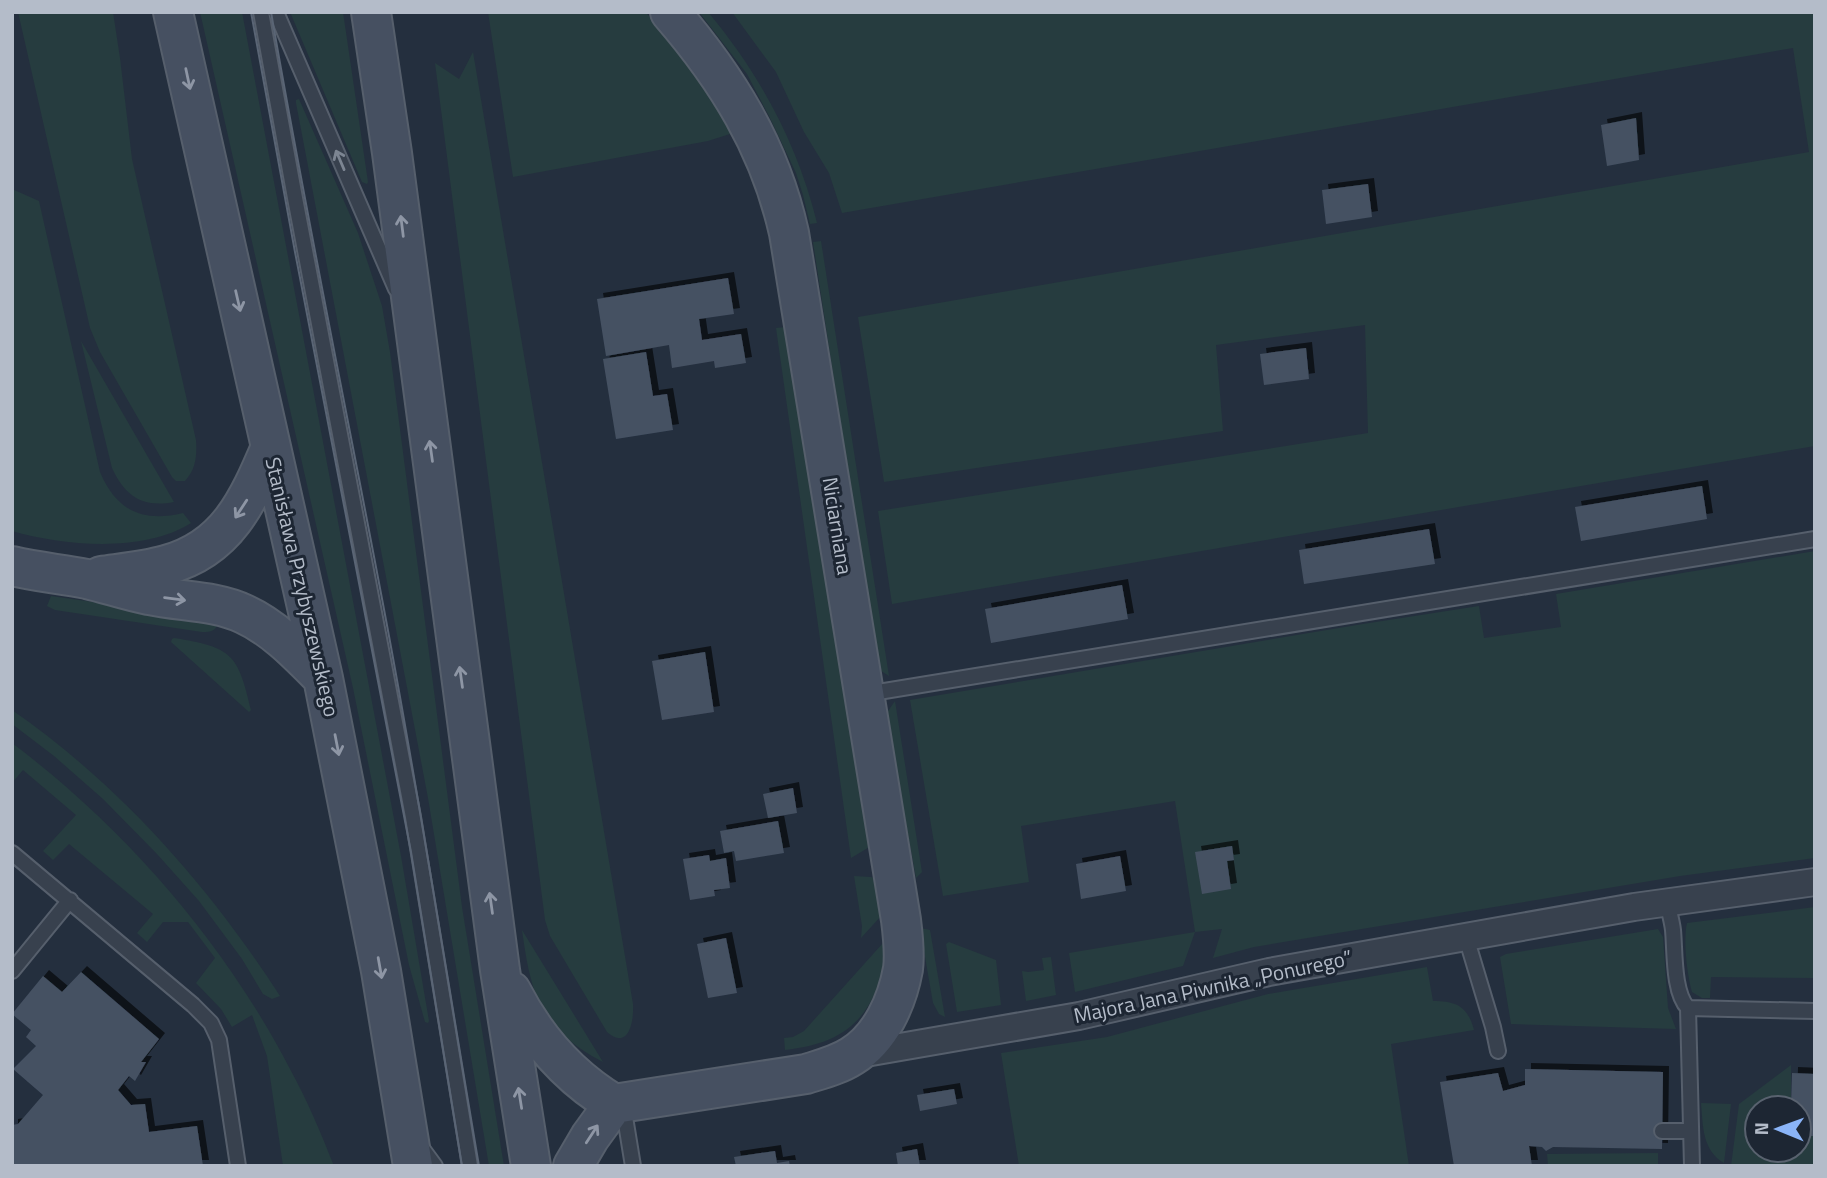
<svg xmlns="http://www.w3.org/2000/svg" width="1827" height="1178" viewBox="0 0 1827 1178" font-family="'Titillium Web',sans-serif">
<style>
.green{fill:#263c3f}
.building{fill:#455162;filter:url(#shadow)}
.lines{fill:none;stroke-linecap:round;stroke-linejoin:round}
.lane-casing{stroke:#565f6c;stroke-width:18}
.street-casing{stroke:#565f6c;stroke-width:30}
.secondary-casing{stroke:#565f6c;stroke-width:42}
.lane{stroke:#38414e;stroke-width:14}
.street{stroke:#38414e;stroke-width:26}
.secondary{stroke:#465061;stroke-width:38}
.tram{stroke:#5a6575;stroke-width:2}
.oneway{stroke:#8e96a5}
.oneway2{stroke:#7c8592}
.labels{text-anchor:middle;stroke-width:6;stroke-linejoin:round;paint-order:stroke}
.street-label{font-size:21px;fill:#b4bcc9;stroke:#1d2633}
</style>
<defs>
<filter id="shadow"><feDropShadow dx="6" dy="-6" stdDeviation="0" flood-color="#0009"/></filter>
</defs>
<rect width="100%" height="100%" fill="#242f3e"/>
<!-- green -->
<path class="green" d="M18 12H113L120 58 132 159 196 440C197 456 196 469 185 481H176L172 477 100 352 90 328Z
M200 12H242L401 856 429 1021 428 1023 425 1022 409 965 353 688Z
M290 12H343L368 182 367 184 362 182Z
M488 12H645C681 48 706 90 733 133L708 141 513 177Z
M699 12H708C760 74 798 145 817 223L810 224 803 195 796 173 769 116 747 74Z
M732 12H1815V446L892 604 878 511 1368 433 1365 325 1216 345 1223 431 884 482 858 317 1809 152 1793 48 842 213 829 173 804 132 776 72Z
M473 52 633 1004C634 1021 629 1051 607 1032L550 936 545 920 435 63 459 79Z
M299 99 358 233 382 306 390 352 462 907 504 1166H489L428 798 296 103V100Z
M12 189 39 201 100 472C116 510 142 523 183 513L191 523C144 553 64 546 12 531Z
M821 241 889 676 878 669 813 242Z
M786 327 871 846 851 858 776 328Z
M81 341 174 502C142 508 125 496 112 468Z
M1815 551V858L1680 876 1254 947 1213 958 1222 929 1195 932 1183 966 1075 992 1069 953 1195 932 1175 801 1021 826 1029 882 943 896 910 700 1363 624 1479 606 1484 638 1561 627 1556 594Z
M51 596 205 618 218 621C217 631 211 632 202 632L55 610 47 606Z
M174 638C232 647 238 654 251 710L249 712 171 642 172 639Z
M895 701 922 872 916 878 886 714Z
M12 710C120 785 209 886 280 996L272 999 263 994 242 959 199 901 157 854 103 799 54 756 12 724Z
M12 743C126 829 224 942 290 1069 307 1100 321 1133 334 1166H283L267 1056 252 1015 232 1027 221 1009 196 983 215 958 188 922H163L147 942 137 933 153 914 69 844 53 860 43 851 76 815 23 770 12 783Z
M854 876 871 877 876 879 882 915 861 938 862 926Z
M1815 907V978L1711 977 1710 998H1702L1692 992C1687 974 1683 941 1687 923Z
M920 928 930 930 945 1017 939 1014 933 1003Z
M1658 929 1663 937 1668 1008 1676 1029 1511 1024 1500 957 1506 954 1518 952Z
M522 930 603 1062C541 1030 531 996 522 930Z
M949 942 996 960 1001 1005 957 1012 946 944Z
M883 943C885 959 883 975 876 991 858 1032 828 1045 785 1050L784 1038 793 1037 804 1031Z
M1051 957 1056 995 1026 1001 1022 971 1028 972 1044 970 1042 958Z
M1427 967 1433 1001C1457 1001 1468 1007 1474 1030L1391 1044 1409 1166H1019L1001 1053 1107 1037 1268 994Z
M1791 1065V1108H1757V1150H1799V1126H1803V1135L1815 1136V1166H1731L1739 1104Z
M1701 1103 1731 1104 1724 1163C1702 1150 1703 1126 1701 1103Z
M1658 1153V1166H1548L1547 1154Z"/>
<!-- building -->
<path class="building" d="M1636 118 1639 160 1607 166 1601 125Z
M1368 184 1372 217 1326 224 1322 190Z
M728 278 734 314 699 319 702 340 741 334 746 363 715 368 714 361 672 368 669 345 606 356 597 299Z
M1306 348 1309 379 1264 385 1260 354Z
M646 352 653 396 667 394 673 430 616 439 603 359Z
M1702 486 1707 519 1581 541 1575 507Z
M1429 529 1435 564 1304 584 1299 550Z
M1122 585 1128 619 991 643 985 609Z
M705 652 714 712 662 720 652 661Z
M793 788 797 813 768 818 763 794Z
M778 821 784 853 736 861 734 851 724 853 720 831Z
M1232 846 1234 860 1227 861 1231 889 1202 894 1195 852Z
M709 855 710 861 726 858 730 888 714 890 715 896 690 900 683 859Z
M1120 856 1126 891 1081 899 1076 864Z
M726 938 737 993 708 998 697 944Z
M81 972 159 1039 141 1062H146L135 1081 129 1076 118 1090 131 1105 145 1104 149 1132 197 1126 203 1166H12V1125L18 1124 43 1095 13 1069 36 1046 26 1037 31 1030 12 1014 43 976 62 992Z
M1525 1069 1663 1072 1662 1149 1553 1147 1546 1151 1542 1147 1529 1146 1532 1166H1454L1440 1082 1498 1073 1503 1091 1525 1085Z
M1792 1073 1815 1074V1136H1803V1126H1799V1108H1791Z
M954 1089 957 1104 920 1111 917 1095Z
M917 1149 920 1166H898L896 1153Z
M775 1151 777 1163 789 1161 790 1166H736L734 1157Z"/>
<g class="lines">
<!-- lane casing -->
<g class="lane-casing">
<path id="lane" d="M261 12 295 198 413 817 470 1166
M276 12 396 289
M866 694 1815 539
M12 853 193 1005 211 1023 219 1040 238 1166
M1667 902C1669 911 1672 921 1673 930 1675 951 1673 993 1688 1008L1692 1166
M1466 937 1493 1027 1498 1051
M12 971 70 900
M1688 1008 1815 1011
M623 1105 633 1166
M1662 1131H1691
M421 1147 435 1166"/>
</g>
<!-- street casing -->
<g class="street-casing">
<path id="street" d="M854 1055 1079 1016 1269 972 1634 907 1815 882"/>
</g>
<!-- secondary casing -->
<g class="secondary-casing">
<path id="secondary" d="M173 12 323 678 381 971 413 1166
M371 12 392 153 500 970 531 1166
M12 566C37 572 62 574 87 579 108 584 128 591 149 595 181 602 214 600 244 614 275 628 300 655 323 678
M101 576C122 573 145 571 166 565 227 549 248 501 271 447
M511 991C535 1038 569 1077 614 1104
M614 1104 806 1074C822 1069 838 1065 852 1056 881 1038 897 1002 903 969 905 954 903 936 901 920L789 233C770 147 727 78 670 12
M573 1166 590 1137 614 1104"/>
</g>
<!-- lane -->
<use href="#lane" class="lane"/>
<!-- street -->
<use href="#street" class="street"/>
<!-- secondary -->
<use href="#secondary" class="secondary"/>
<!-- tram -->
<path class="tram" d="M251 12 295 252 411 852 462 1166
M271 12C306 215 348 417 386 620 420 801 448 984 479 1166"/>
</g>
<!-- one-way arrows -->
<defs><path id="oneway-shaft" d="M-6 0H5M1.5-3L5.5 0L1.5 3" fill="none" stroke-width="1.6" stroke-linecap="round" stroke-linejoin="round" transform="scale(1.75)"/></defs>
<g class="oneway">
<use href="#oneway-shaft" transform="translate(188 79) rotate(78)"/>
<use href="#oneway-shaft" transform="translate(402 226) rotate(-97)"/>
<use href="#oneway-shaft" transform="translate(238 301) rotate(77)"/>
<use href="#oneway-shaft" transform="translate(431 451) rotate(-98)"/>
<use href="#oneway-shaft" transform="translate(241 509) rotate(123)"/>
<use href="#oneway-shaft" transform="translate(175 599) rotate(7)"/>
<use href="#oneway-shaft" transform="translate(461 677) rotate(-98)"/>
<use href="#oneway-shaft" transform="translate(337 745) rotate(79)"/>
<use href="#oneway-shaft" transform="translate(491 903) rotate(-98)"/>
<use href="#oneway-shaft" transform="translate(380 968) rotate(80)"/>
<use href="#oneway-shaft" transform="translate(520 1098) rotate(-99)"/>
<use href="#oneway-shaft" transform="translate(592 1134) rotate(-57)"/>
</g>
<use class="oneway2" href="#oneway-shaft" transform="translate(340 160) rotate(-113)"/>
<g class="labels">
<!-- street labels -->
<g class="street-label">
<text transform="translate(837 526) rotate(81)" y="7">Niciarniana</text>
<text transform="translate(302 587) rotate(77)" y="7">Stanisława Przybyszewskiego</text>
<text transform="translate(1213 987) rotate(-12)" y="7">Majora Jana Piwnika „Ponurego”</text>
</g>
</g>
<!-- border -->
<rect width="1827" height="1178" fill="none" stroke="#b4bcc9" stroke-width="28"/>
<!-- north arrow -->
<g transform="translate(1778 1129) rotate(271)"><circle r="33" fill="#1d2633" stroke="#59626f" stroke-width="2"/>
<path d="M0-5L12 26L0 18L-12 26Z" fill="#8ab4f8"/>
<text y="-10" font-size="19" font-weight="bold" text-anchor="middle" fill="#b4bcc9">N</text>
</g>
</svg>
